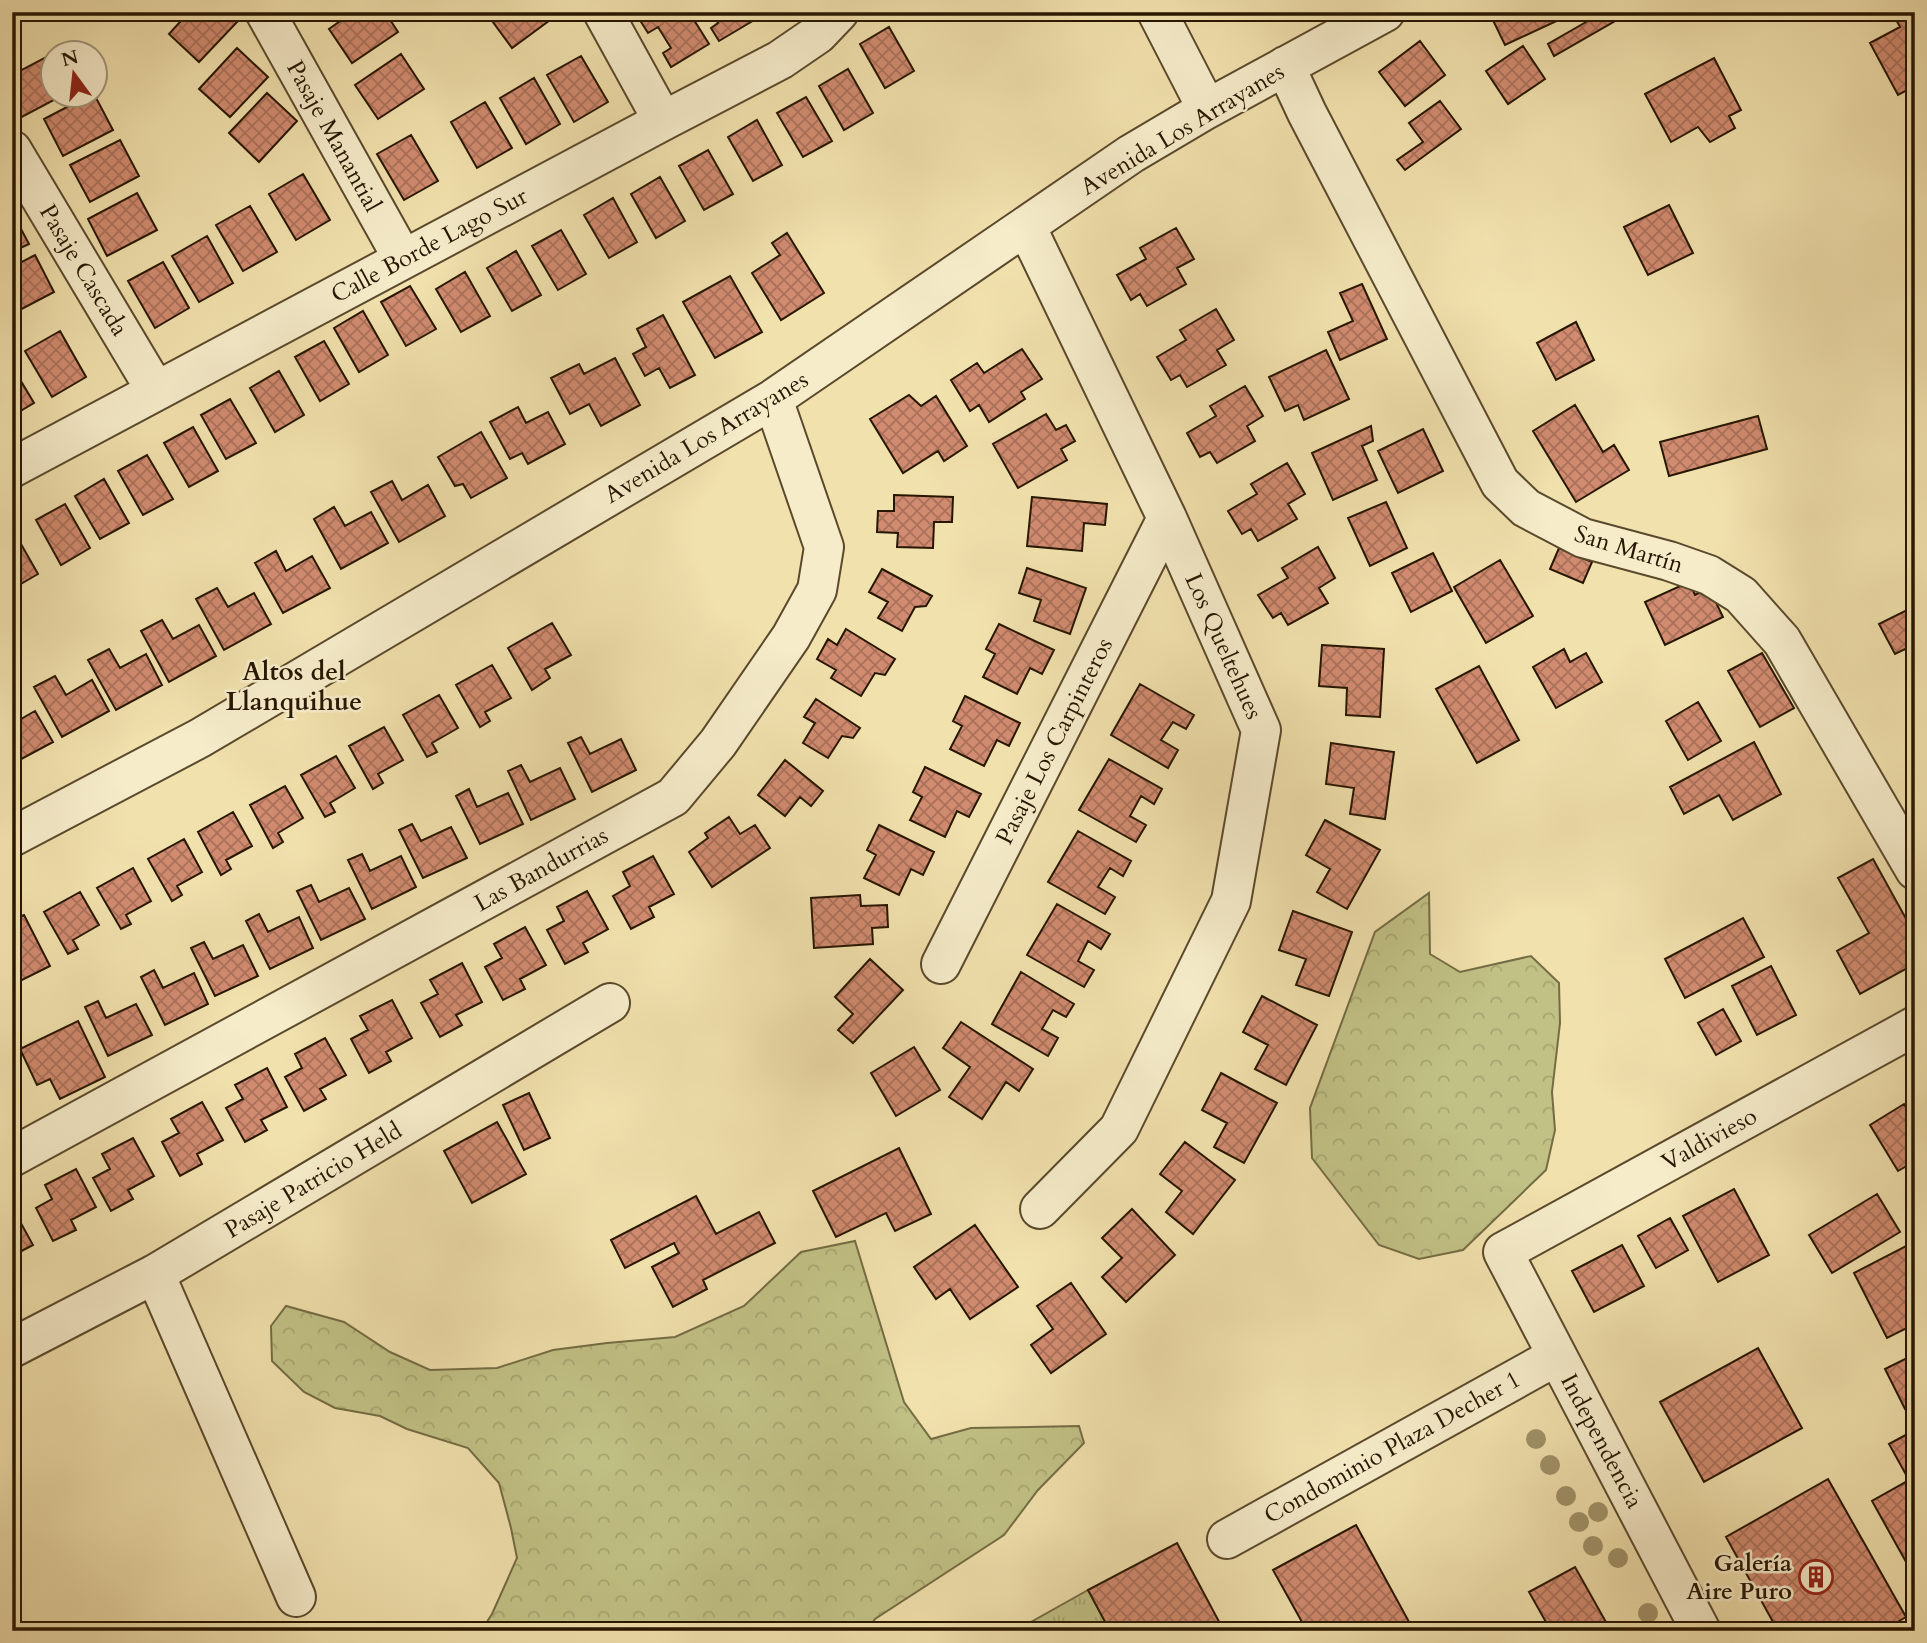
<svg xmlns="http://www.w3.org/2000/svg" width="1927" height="1643" viewBox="0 0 1927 1643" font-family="Cardo,serif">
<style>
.grass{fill:url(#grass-tufts);stroke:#746c43;stroke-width:2}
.forest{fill:url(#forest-crowns);stroke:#746c43;stroke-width:2}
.building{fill:url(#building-cross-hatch);stroke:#271601;stroke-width:2}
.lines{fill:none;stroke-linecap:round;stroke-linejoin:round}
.minor-casing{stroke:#5a492c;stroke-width:42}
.minor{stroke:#f6ecca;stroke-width:38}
.tree{fill:#a09268}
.labels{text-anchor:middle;stroke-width:5;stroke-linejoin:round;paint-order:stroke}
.street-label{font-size:24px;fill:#271601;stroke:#f6ecca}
.poi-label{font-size:24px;font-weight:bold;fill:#271601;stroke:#f6ecca;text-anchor:end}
.neighbourhood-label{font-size:26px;font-weight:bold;fill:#271601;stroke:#f6ecca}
</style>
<defs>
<pattern id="grass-tufts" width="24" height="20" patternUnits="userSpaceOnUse" patternTransform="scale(1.75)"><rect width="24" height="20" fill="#c1c185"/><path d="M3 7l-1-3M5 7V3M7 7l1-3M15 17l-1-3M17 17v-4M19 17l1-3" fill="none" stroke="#a6a571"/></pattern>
<pattern id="forest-crowns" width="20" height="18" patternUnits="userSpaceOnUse" patternTransform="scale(1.75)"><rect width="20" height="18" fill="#c1c185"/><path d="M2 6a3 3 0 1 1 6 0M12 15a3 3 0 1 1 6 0" fill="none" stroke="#a6a571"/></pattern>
<pattern id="building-cross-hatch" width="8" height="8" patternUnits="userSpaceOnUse" patternTransform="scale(1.75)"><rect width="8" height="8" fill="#d18b70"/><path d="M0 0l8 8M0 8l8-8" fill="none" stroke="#aa715a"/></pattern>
</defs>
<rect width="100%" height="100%" fill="#f1e1ad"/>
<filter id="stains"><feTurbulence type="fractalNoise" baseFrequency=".00286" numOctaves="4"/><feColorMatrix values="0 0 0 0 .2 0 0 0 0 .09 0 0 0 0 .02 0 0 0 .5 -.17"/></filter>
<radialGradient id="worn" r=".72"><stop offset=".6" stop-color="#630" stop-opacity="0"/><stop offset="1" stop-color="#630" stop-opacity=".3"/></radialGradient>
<!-- grass -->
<path class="grass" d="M1088 1590 1110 1631H1015Z"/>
<!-- forest -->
<path class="forest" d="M1429 893 1430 954 1460 972 1531 956 1559 983 1560 1023 1552 1092 1555 1130 1546 1170 1463 1250 1419 1259 1379 1245 1312 1158 1310 1108 1375 932Z
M855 1241 904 1402 931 1439 971 1428 1079 1426 1084 1443 1038 1490 1004 1535 875 1619 867 1631H481L492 1614 517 1558 511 1528 499 1483 468 1448 407 1429 380 1416 335 1408 304 1392 272 1361 271 1326 286 1306 344 1322 390 1352 430 1370 497 1368 553 1350 607 1343 675 1337 744 1306 801 1252Z"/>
<!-- building -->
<path class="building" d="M189 12H226L237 22 199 62 169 34Z
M353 12H385L398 32 352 63 329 29Z
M490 12H561L512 48 487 14Z
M640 12H689L709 44 671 67 663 53 671 48 658 27 648 33 636 14Z
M712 12H752L756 19 719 41 711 28 718 23Z
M1489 12H1560L1563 18 1505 45Z
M1580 12H1610L1615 21 1554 56 1548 44 1586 22Z
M1892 12H1915V86L1898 95 1870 43 1900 27Z
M889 27 914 71 885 88 860 44Z
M1420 41 1445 75 1405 106 1379 72Z
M1523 46 1545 79 1508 104 1486 71Z
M237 48 268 77 230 117 199 89Z
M401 54 424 89 378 119 355 85Z
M50 55 52 59V94H65L20 118 12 102V75Z
M581 56 608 102 574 122 547 75Z
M1714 58 1741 110 1729 116 1735 128 1710 142 1698 127 1671 142 1645 94Z
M848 69 873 113 844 130 819 86Z
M534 78 560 124 526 144 500 98Z
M267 93 297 121 259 162 229 133Z
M92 94H94L113 130 63 156 44 119Z
M806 97 832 141 803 157 777 113Z
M1440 101 1461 129 1405 170 1397 160 1423 142 1409 123Z
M485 102 512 148 477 168 451 122Z
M757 120 782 165 753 181 728 137Z
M411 135 438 181 404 200 377 154Z
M120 140 139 176 90 202 70 165Z
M708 150 733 194 704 210 679 166Z
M303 174 330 220 296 240 269 194Z
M660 177 685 221 656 238 631 194Z
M137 193 157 230 107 256 88 219Z
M613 198 637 242 609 258 584 215Z
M1669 205 1693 253 1648 275 1624 227Z
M250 206 277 252 243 271 216 225Z
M12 212 29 244 12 252Z
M1176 228 1194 259 1177 268 1186 284 1147 306 1140 294 1131 300 1117 275 1146 259 1140 248Z
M561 230 586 274 558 290 532 246Z
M787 233 824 293 781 320 752 273 780 255 772 243Z
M207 236 233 283 199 302 172 256Z
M516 251 541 295 512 311 487 268Z
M35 255 54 292 12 314V267Z
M163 262 189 308 155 328 128 281Z
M465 272 490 316 461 332 436 289Z
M730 276 762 332 715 358 683 302Z
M1362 284 1387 339 1340 360 1328 332 1353 321 1340 293Z
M410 286 436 329 406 346 381 302Z
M1216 309 1234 340 1217 350 1226 365 1187 387 1180 375 1171 380 1157 357 1186 340 1180 330Z
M363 311 388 355 359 372 334 328Z
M663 315 695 375 670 388 659 368 645 376 633 354 646 347 637 329Z
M1576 322 1594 360 1556 380 1537 343Z
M60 331 86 377 52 397 25 351Z
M324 341 349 384 320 401 295 357Z
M1022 349 1042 379 1021 392 1025 399 989 422 979 405 970 411 951 380 977 363 984 373Z
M1326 350 1349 399 1304 420 1298 405 1285 411 1269 377Z
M615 358 640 405 601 426 589 404 570 414 551 378 579 364 584 374Z
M12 366 34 403 12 416Z
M279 371 304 415 275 432 250 388Z
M1245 386 1263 416 1247 426 1255 441 1217 463 1210 452 1200 457 1187 433 1216 416 1210 406Z
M909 395 921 406 936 396 967 446 944 461 938 451 903 473 870 419Z
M230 399 256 443 226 459 201 415Z
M1575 405 1603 452 1614 445 1629 470 1576 502 1533 431Z
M518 407 526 423 548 412 565 444 528 464 522 453 510 459 490 422Z
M1046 414 1056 430 1066 425 1075 441 1061 449 1067 460 1018 488 993 444Z
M1758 416 1767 449 1669 476 1660 442Z
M1371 426 1373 441 1362 446 1377 480 1333 500 1312 453Z
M193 427 218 471 189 487 164 443Z
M1423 429 1443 471 1398 493 1378 451Z
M481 432 507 478 471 498 463 484 455 486 438 457Z
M147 455 173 499 143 515 118 471Z
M1287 463 1305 494 1288 504 1297 519 1258 541 1251 529 1242 534 1228 511 1257 494 1251 484Z
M104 479 129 523 100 539 75 496Z
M392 481 402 500 428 485 445 516 399 542 371 492Z
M894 495 953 497 952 522H934L933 548 897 547 898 533 877 532 878 511H894Z
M1032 497 1107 504 1105 525 1084 523 1082 551 1027 546Z
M1386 502 1407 548 1370 566 1348 518Z
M65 504 90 548 61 565 36 520Z
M334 507 345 526 371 512 388 543 341 569 314 519Z
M13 530 38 574 12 589V531Z
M1318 547 1335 578 1319 588 1328 603 1288 625 1281 613 1273 618 1258 595 1288 578 1282 568Z
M1559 548 1592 562 1583 583 1550 569Z
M276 551 286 571 312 556 330 588 283 613 255 563Z
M1433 553 1452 591 1411 612 1392 573Z
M1500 560 1533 616 1486 643 1454 587Z
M1027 568 1086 588 1070 634 1034 621 1041 600 1019 593Z
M882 569 932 596 926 606 915 607 902 631 878 618 888 602 869 592Z
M1689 582 1695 595 1709 588 1723 617 1665 645 1645 602Z
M217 588 228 607 254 593 271 624 224 650 196 599Z
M1915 606V658L1911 660 1905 649 1895 654 1879 624Z
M162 620 173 639 199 625 216 656 169 682 141 631Z
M552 623 571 655 545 669 550 678 532 690 508 648Z
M999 624 1054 650 1042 674 1030 668 1017 694 983 677 995 654 986 649Z
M846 629 895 659 885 675 875 673 861 696 831 678 836 670 817 659 828 639 837 645Z
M1322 645 1384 649 1380 717 1346 715 1347 688 1319 686Z
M109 649 120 668 146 654 162 685 116 710 88 660Z
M1564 649 1570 662 1586 653 1602 682 1556 708 1533 667Z
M1762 653 1794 708 1760 727 1728 671Z
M492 665 511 698 485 712 490 721 480 727 456 685Z
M1479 666 1519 740 1477 763 1436 689Z
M55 676 66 695 92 680 109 711 62 737 34 687Z
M1140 684 1194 715 1186 729 1173 722 1161 740 1178 750 1168 768 1111 735Z
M439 695 458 728 432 743 437 752 427 757 403 715Z
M965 696 1020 723 1009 746 997 740 984 766 950 749 962 726 953 721Z
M816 699 860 728 853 738 842 736 828 758 803 743 815 723 804 717Z
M1698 702 1721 741 1688 760 1666 721Z
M35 711 53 742 12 764V724Z
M384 727 403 760 378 774 383 783 373 789 349 746Z
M581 737 590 754 621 739 636 770 592 792 568 743Z
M1754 742 1781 794 1733 820 1719 795 1684 814 1670 787Z
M1331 743 1394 752 1385 819 1350 814 1354 788 1326 784Z
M336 756 355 788 330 803 335 812 325 817 301 775Z
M1109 759 1162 789 1154 804 1141 796 1130 816 1146 825 1136 842 1079 810Z
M785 760 823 791 811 806 800 797 785 816 758 795Z
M521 765 530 782 560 768 575 799 531 820 508 771Z
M925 767 981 794 969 817 957 811 945 837 910 820 922 797 913 792Z
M285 786 303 818 278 833 283 842 273 848 250 805Z
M469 789 477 807 508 793 523 824 480 844 456 796Z
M233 812 252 846 226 860 231 869 221 875 198 832Z
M729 817 740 834 755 825 770 848 712 887 689 852 708 838 705 833Z
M1325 820 1380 850 1347 909 1317 892 1330 869 1306 855Z
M412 824 421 841 451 827 467 858 423 878 399 830Z
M879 825 934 852 923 875 911 869 899 895 864 878 876 855 867 850Z
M1078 831 1131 861 1123 876 1110 868 1098 887 1115 897 1105 914 1048 882Z
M184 839 202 872 177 886 182 895 172 901 148 859Z
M362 854 370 871 401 856 416 887 372 909 348 860Z
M653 856 674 894 649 907 654 917 631 929 613 896 630 886 623 872Z
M1873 859 1915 935V964L1860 994 1837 951 1869 933 1838 878Z
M133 868 151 901 126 915 131 924 121 929 97 888Z
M311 885 319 902 349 888 365 919 321 940 297 891Z
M587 891 608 929 583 943 588 952 565 964 547 930 564 921 557 907Z
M80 892 99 925 73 940 78 949 68 954 44 912Z
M860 895 861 906 887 905 888 927 872 928 873 944 814 948 811 898Z
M1057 904 1110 934 1101 949 1088 941 1078 961 1094 970 1084 987 1027 955Z
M1293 911 1352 932 1329 996 1296 985 1306 959 1279 950Z
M259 914 268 932 299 917 313 948 270 969 246 921Z
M24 915 50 966 12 985V920Z
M1743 918 1764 957 1685 998 1665 959Z
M525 927 546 965 520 979 525 989 503 1000 485 967 502 958 494 944Z
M204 942 213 959 243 945 258 976 215 996 191 948Z
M870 959 903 990 853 1043 838 1030 853 1014 835 997Z
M462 963 482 1002 456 1015 462 1025 440 1037 421 1003 438 994 430 980Z
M1771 966 1796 1015 1757 1035 1732 986Z
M154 970 163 988 194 973 208 1004 165 1025 141 977Z
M1021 972 1074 1004 1066 1017 1053 1010 1042 1029 1058 1038 1048 1056 992 1024Z
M1262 996 1317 1025 1286 1085 1255 1069 1268 1045 1243 1032Z
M392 1000 412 1038 386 1052 391 1061 369 1073 351 1039 368 1030 360 1016Z
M98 1001 106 1018 136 1004 152 1035 108 1056 85 1007Z
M1723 1009 1741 1041 1716 1055 1698 1023Z
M78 1021 105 1077 60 1099 50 1079 37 1085 20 1049Z
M961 1022 1033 1069 1019 1091 1006 1082 982 1119 949 1097 970 1067 943 1048Z
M325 1038 346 1075 320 1089 326 1099 304 1111 285 1077 302 1068 295 1054Z
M914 1047 940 1090 896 1116 871 1073Z
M267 1068 287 1107 261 1120 267 1130 245 1142 226 1108 243 1099 235 1085Z
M1221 1073 1277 1103 1244 1163 1214 1147 1227 1123 1202 1110Z
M529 1093 550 1138 524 1150 503 1105Z
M202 1102 223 1140 197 1154 202 1164 180 1176 162 1142 179 1133 171 1119Z
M1904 1104 1915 1121V1161L1898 1171 1870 1125Z
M497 1122 526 1174 472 1203 444 1151Z
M133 1138 154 1176 128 1190 133 1199 111 1211 93 1178 110 1169 102 1154Z
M1185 1142 1235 1180 1193 1234 1166 1212 1182 1191 1160 1174Z
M899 1148 931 1214 895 1231 886 1213 836 1237 813 1191Z
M76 1169 96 1207 71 1220 76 1230 53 1241 36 1208 52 1199 45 1185Z
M1734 1189 1769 1255 1718 1282 1683 1216Z
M1877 1194 1900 1232 1832 1273 1809 1235Z
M696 1196 716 1234 759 1212 775 1243 703 1280 707 1289 673 1307 652 1267 679 1253 674 1243 625 1268 611 1240Z
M12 1207 33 1245 12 1256Z
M1132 1209 1175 1255 1126 1302 1102 1277 1122 1258 1102 1238Z
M1670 1218 1688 1250 1656 1268 1638 1236Z
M975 1225 1018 1287 970 1319 950 1289 936 1299 914 1267Z
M1622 1245 1644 1286 1594 1312 1572 1271Z
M1906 1246 1915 1263V1324L1887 1338 1854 1273Z
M1071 1283 1106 1334 1051 1373 1031 1345 1053 1329 1037 1306Z
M1758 1348 1802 1428 1704 1482 1660 1402Z
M1915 1354V1404L1905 1409 1885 1369Z
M1915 1430V1578L1872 1501 1909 1480 1889 1444Z
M1828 1479 1906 1617 1882 1631H1778L1726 1537Z
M1356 1525 1414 1631H1307L1273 1570Z
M1177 1543 1224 1631H1110L1088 1590Z
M1575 1567 1611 1631H1551L1529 1592Z"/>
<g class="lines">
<!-- minor casing -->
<g class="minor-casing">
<path id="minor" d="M265 12 403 259
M603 12 663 121
M1157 12 1207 109
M1285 66 1307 113 1500 483 1526 508 1583 538 1669 561 1709 575 1741 595 1782 641 1915 870
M12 150 156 391
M1026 226 1167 518 1261 730 1231 901 1119 1129 1040 1209
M12 468 663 121 780 60 818 34 839 12
M12 837 200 738 773 399 1131 154 1207 109 1385 12
M941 964 1167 518
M12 1157 673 797 718 743 791 637 817 590 824 547 773 399
M155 1274 296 1597
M12 1348 155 1274 610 1003
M1227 1539 1557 1356
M1701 1631 1503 1252 1915 1026"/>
</g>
<!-- minor -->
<use href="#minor" class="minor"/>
</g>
<!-- trees -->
<g class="tree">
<circle cx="1536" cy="1439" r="10"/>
<circle cx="1550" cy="1465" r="10"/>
<circle cx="1566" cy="1496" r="10"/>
<circle cx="1598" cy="1512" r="10"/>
<circle cx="1579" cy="1522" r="10"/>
<circle cx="1593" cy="1546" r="10"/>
<circle cx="1618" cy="1558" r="10"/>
<circle cx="1648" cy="1613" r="10"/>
</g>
<!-- icons -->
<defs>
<g id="building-ring" transform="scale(1.75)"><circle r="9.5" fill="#f6ecca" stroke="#8f2418" stroke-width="1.5"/><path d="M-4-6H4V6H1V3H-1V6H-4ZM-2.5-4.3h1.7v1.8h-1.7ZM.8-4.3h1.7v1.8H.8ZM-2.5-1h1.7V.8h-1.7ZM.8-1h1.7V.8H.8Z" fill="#8f2418"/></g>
</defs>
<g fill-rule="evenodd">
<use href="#building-ring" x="1816" y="1577"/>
</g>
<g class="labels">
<!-- street labels -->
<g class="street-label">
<text transform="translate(1182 129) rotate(-31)" y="8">Avenida Los Arrayanes</text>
<text transform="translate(334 136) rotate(61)" y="8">Pasaje Manantial</text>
<text transform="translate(429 245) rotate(-28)" y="8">Calle Borde Lago Sur</text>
<text transform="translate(84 270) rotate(59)" y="8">Pasaje Cascada</text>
<text transform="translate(706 437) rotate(-31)" y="8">Avenida Los Arrayanes</text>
<text transform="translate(1629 549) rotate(17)" y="8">San Martín</text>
<text transform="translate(1224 646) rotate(66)" y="8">Los Queltehues</text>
<text transform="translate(1054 741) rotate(-63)" y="8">Pasaje Los Carpinteros</text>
<text transform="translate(541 869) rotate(-29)" y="8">Las Bandurrias</text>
<text transform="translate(1709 1139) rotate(-29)" y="8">Valdivieso</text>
<text transform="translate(313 1180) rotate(-31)" y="8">Pasaje Patricio Held</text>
<text transform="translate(1602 1441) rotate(62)" y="8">Independencia</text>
<text transform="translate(1392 1447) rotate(-29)" y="8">Condominio Plaza Decher 1</text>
</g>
<!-- poi labels -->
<g class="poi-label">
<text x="1792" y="1571">Galería<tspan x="1792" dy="28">Aire Puro</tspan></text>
</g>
<!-- neighbourhood labels -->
<g class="neighbourhood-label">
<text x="294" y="680">Altos del<tspan x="294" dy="30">Llanquihue</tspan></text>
</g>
</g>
<!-- margin -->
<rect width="1927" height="1643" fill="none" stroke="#f1e1ad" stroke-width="42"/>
<rect x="14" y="14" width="1899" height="1615" fill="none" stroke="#271601" stroke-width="3.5"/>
<rect x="21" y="21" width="1885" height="1601" fill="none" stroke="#271601" stroke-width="2"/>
<!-- north arrow -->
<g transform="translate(74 74) rotate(345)"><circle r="33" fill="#f6ecca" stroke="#a3967a" stroke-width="2"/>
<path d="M0-5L12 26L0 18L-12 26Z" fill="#8f2418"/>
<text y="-10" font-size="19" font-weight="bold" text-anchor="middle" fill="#271601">N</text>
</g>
<rect width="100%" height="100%" filter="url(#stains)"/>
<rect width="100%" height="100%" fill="url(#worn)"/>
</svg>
